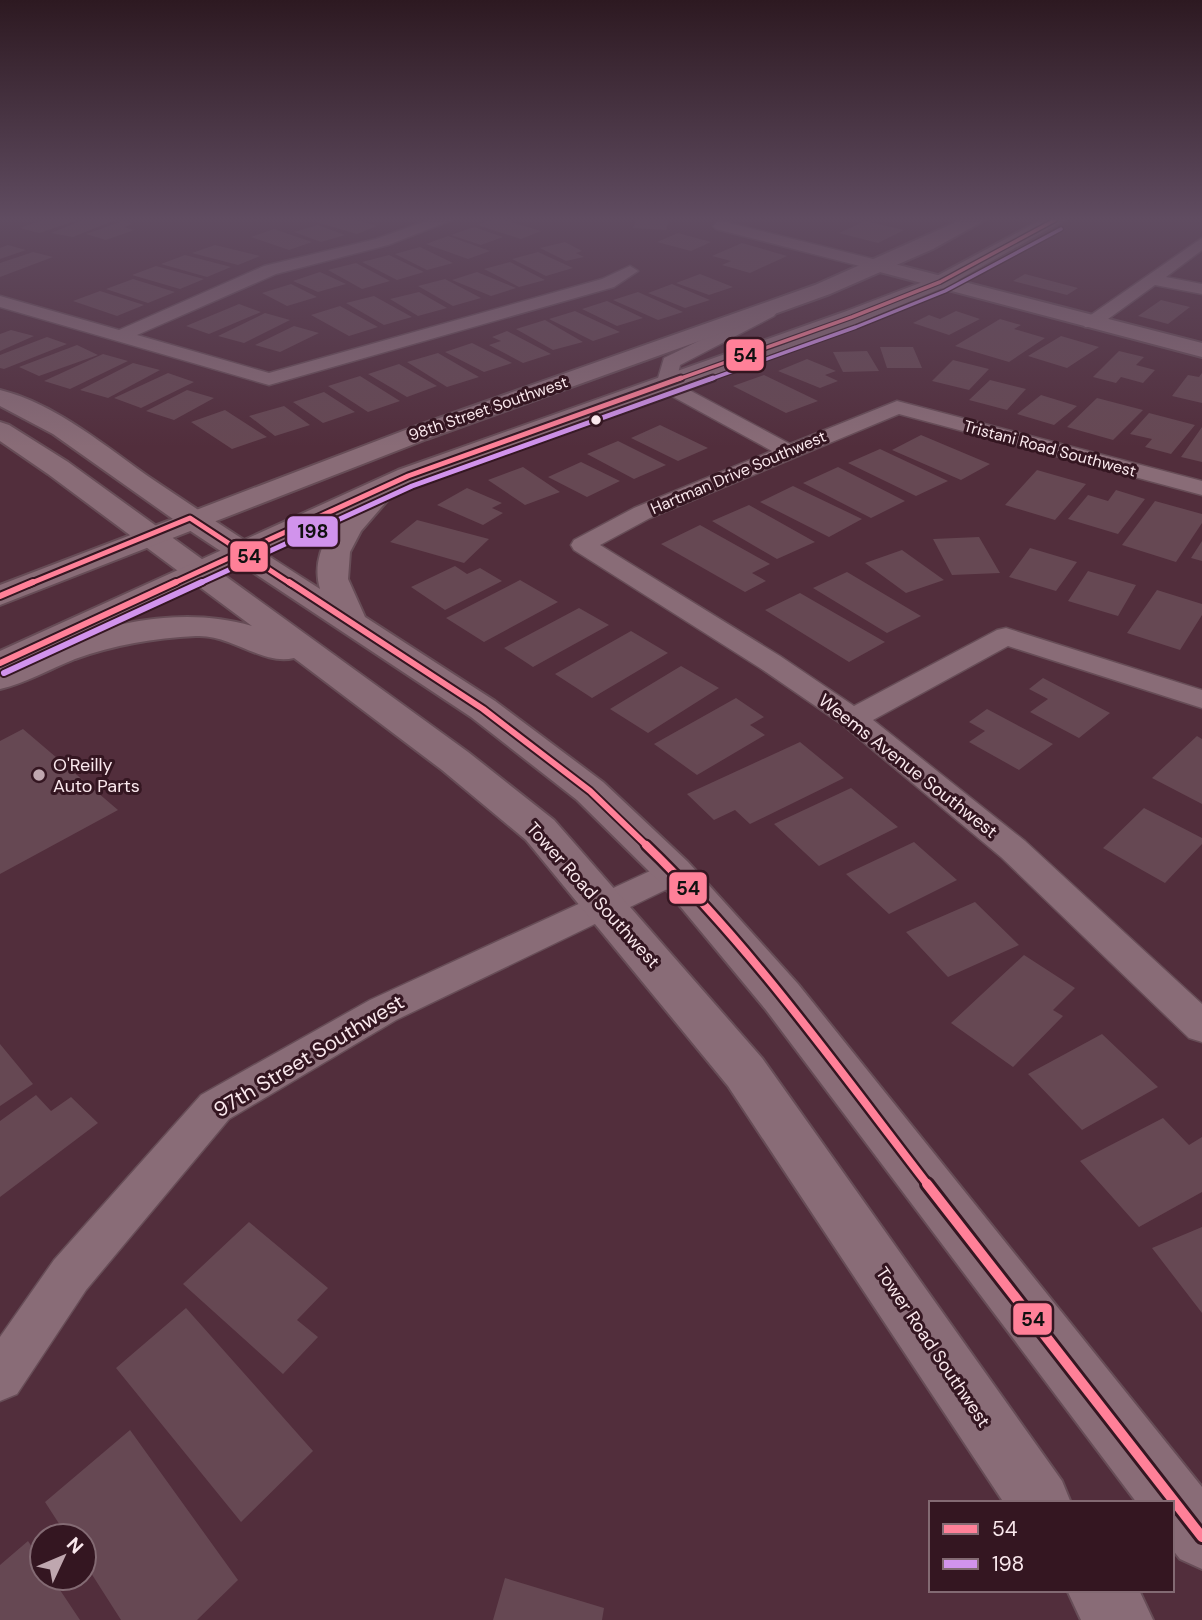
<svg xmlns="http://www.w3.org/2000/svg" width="1202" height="1620" viewBox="0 0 1202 1620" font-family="'DM Sans',sans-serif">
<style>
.building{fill:#664853}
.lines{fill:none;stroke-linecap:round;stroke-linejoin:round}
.minor-casing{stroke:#674d57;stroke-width:3}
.tertiary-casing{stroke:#674d57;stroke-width:4}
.secondary-casing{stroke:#674d57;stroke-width:4}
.minor{fill:#896c77;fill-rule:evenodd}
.tertiary{fill:#896c77;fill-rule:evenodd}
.secondary{fill:#896c77;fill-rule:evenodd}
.bus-1-far4-casing{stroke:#341621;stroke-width:6}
.bus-1-far3-casing{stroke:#341621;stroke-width:9}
.bus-1-far2-casing{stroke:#341621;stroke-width:10}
.bus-1-far1-casing{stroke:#341621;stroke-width:13}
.bus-1-casing{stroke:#341621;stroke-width:16}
.bus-2-far2-casing{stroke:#341621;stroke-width:6}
.bus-2-far1-casing{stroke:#341621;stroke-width:9}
.bus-2-casing{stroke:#341621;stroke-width:10}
.bus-1-far4{stroke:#ff8098;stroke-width:3.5}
.bus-1-far3{stroke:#ff8098;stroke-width:5}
.bus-1-far2{stroke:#ff8098;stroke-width:6}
.bus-1-far1{stroke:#ff8098;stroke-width:8}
.bus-1{stroke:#ff8098;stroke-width:10}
.bus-2-far2{stroke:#d193ec;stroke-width:3.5}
.bus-2-far1{stroke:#d193ec;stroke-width:5}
.bus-2{stroke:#d193ec;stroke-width:6}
.bus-dot{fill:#fae8ed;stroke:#341621;stroke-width:2.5}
.poi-dot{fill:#bfa7af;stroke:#341621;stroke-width:2.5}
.labels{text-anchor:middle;stroke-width:6;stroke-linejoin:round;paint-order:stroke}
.far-street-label{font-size:16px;fill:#fae8ed;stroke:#341621}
.poi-label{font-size:18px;fill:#fae8ed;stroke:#341621;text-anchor:start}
.street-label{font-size:18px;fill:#fae8ed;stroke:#341621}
.near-street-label{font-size:21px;fill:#fae8ed;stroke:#341621}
.line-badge{stroke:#341621;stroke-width:2.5}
.pale-badge-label{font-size:19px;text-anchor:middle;font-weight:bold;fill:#111}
</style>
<rect width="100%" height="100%" fill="#522e3c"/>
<!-- building -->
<path class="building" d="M43 220H75V221L39 233 20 228Z
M83 220H115L73 237 51 233Z
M321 220H356L377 226 357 234 316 222Z
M492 220H504L541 231 521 239 477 225Z
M636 220H669L666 230 633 228Z
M123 221 133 224 124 227 134 230 106 240 86 234Z
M865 221 904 230 878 243 839 233Z
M318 225 345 235 321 242 294 232Z
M474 227 503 237 481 245 451 235Z
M274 229 312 242 289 250 251 237Z
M678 233 711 242 691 251 657 242Z
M448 236 490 251 468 259 426 244Z
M565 242 582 251 576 253 584 257 566 261 540 248Z
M742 243 787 256 750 273 722 265 731 261 712 256Z
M8 245 26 250 0 259V248Z
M215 245 260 256 238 265 192 253Z
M420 247 453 263 427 270 395 254Z
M33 252 53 257 0 277V263Z
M538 252 573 268 546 276 512 259Z
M185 255 231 267 207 277 161 264Z
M389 255 424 272 397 280 362 262Z
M510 262 545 280 519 287 484 269Z
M356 263 390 281 362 289 328 270Z
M156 266 204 279 180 289 132 275Z
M320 272 346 284 318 292 293 281Z
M477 272 516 288 491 296 452 280Z
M700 274 733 287 709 295 676 283Z
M1025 274 1078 288 1067 295 1013 281Z
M133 279 175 292 148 303 106 289Z
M445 279 481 298 453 306 418 286Z
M291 284 317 297 287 306 262 293Z
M672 284 710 300 685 308 648 293Z
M100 291 144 305 117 316 73 301Z
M419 292 447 308 418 316 390 299Z
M638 292 683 312 658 320 613 300Z
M374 296 412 317 384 325 346 303Z
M1161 300 1190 307 1168 324 1138 316Z
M607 301 643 318 617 326 582 309Z
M239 304 261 312 209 334 186 326Z
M340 306 378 327 349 336 311 315Z
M575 311 620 332 593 341 549 319Z
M956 311 980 319 949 335 913 323 929 315 940 319Z
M265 313 290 320 244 343 218 336Z
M1000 319 1021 325 1014 329 1045 338 1009 362 955 346Z
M545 320 583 342 553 350 516 329Z
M294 326 319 333 280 352 255 345Z
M11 330 34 336 0 351V334Z
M507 331 551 354 523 363 489 345 501 341 492 337Z
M1061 336 1099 347 1067 368 1028 356Z
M47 337 67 344 4 369 0 368V355Z
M472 343 512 363 484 372 445 352Z
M77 345 98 355 39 376 19 367Z
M880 347H913L922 368H887Z
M867 351 879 371 843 372 833 352Z
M1119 351 1144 357 1136 365 1155 370 1143 383 1121 377 1116 383 1093 377Z
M438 353 479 377 447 387 407 362Z
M103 354 128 361 70 389 44 381Z
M807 359 836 371 825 375 838 381 820 388 778 371Z
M953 360 989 369 969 390 932 381Z
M133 363 160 370 108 398 80 390Z
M399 364 437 386 407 397 368 374Z
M168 373 194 382 141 408 114 398Z
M1202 373V403L1172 396 1188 375 1199 377Z
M764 375 818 401 786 413 733 386Z
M360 376 400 401 368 412 328 386Z
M990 380 1026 389 1007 410 969 400Z
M187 390 214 398 174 420 146 411Z
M324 392 355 412 323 423 293 402Z
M1041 395 1077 406 1054 425 1017 414Z
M1097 398 1143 410 1113 440 1067 427Z
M284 406 310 425 275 436 249 416Z
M225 410 267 437 232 449 191 422Z
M1149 413 1195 425 1171 454 1145 447 1152 439 1130 434Z
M660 425 708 448 678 461 631 438Z
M1202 427V462L1181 457Z
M921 435 990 464 961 480 892 450Z
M618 441 666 465 634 479 587 454Z
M880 449 948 481 916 496 848 463Z
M581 462 620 481 587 497 548 477Z
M523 467 560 492 525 505 488 480Z
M838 467 905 501 871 518 803 483Z
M1037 470 1086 484 1055 520 1005 505Z
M793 486 862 519 829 537 760 502Z
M467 488 502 503 492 508 503 513 483 525 437 505Z
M1116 490 1145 499 1118 534 1068 519 1088 495 1108 501Z
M1155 501 1202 514V523L1176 562 1122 545Z
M749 505 815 542 777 559 712 521Z
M417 520 489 539 464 563 390 542Z
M700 525 770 564 752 573 766 581 745 592 661 544Z
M979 537 1000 573 952 575 933 539Z
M1202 541V561L1191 558Z
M1030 548 1077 562 1056 591 1009 577Z
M902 550 944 580 906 593 865 563Z
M455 566 467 574 480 568 502 581 445 610 411 587Z
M1088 571 1136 585 1118 616 1068 601Z
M847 572 921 616 887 633 813 588Z
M520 580 558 602 484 642 446 618Z
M1157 590 1202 604V615L1180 650 1127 633Z
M800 593 885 642 849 662 765 610Z
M579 608 609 625 533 667 504 648Z
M631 631 668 653 592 698 555 674Z
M681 666 719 688 648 733 610 709Z
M1043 678 1110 713 1079 738 1030 712 1048 699 1029 689Z
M736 698 764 717 750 725 765 735 697 775 654 744Z
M987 709 1053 744 1019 770 969 742 985 731 969 722Z
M23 729 118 810 0 874V741Z
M1197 736 1202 739V804L1152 778Z
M800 742 844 778 750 824 735 810 714 820 687 794Z
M851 788 898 827 819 866 774 824Z
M1144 808 1202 838V844L1165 883 1103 848Z
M914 842 957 880 889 914 846 874Z
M975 902 1019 945 948 977 906 932Z
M1024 955 1075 988 1053 1010 1063 1016 1013 1067 951 1023Z
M1102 1034 1158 1087 1082 1130 1028 1074Z
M0 1044 33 1084 0 1106Z
M36 1095 51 1111 71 1097 98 1123 0 1197V1121Z
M1163 1118 1189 1145 1202 1137V1192L1139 1227 1080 1161Z
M249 1222 328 1288 297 1320 318 1337 283 1374 183 1284Z
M1202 1227V1313L1152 1248Z
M186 1308 313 1451 241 1522 116 1368Z
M130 1430 238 1580 197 1620H121L84 1562V1536H67L45 1502Z
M28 1541 42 1562V1578H52L80 1620H0V1565Z
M505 1578 604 1608 602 1620H493Z"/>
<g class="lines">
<!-- minor casing -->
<g class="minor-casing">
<path id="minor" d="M429 220H452L388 245 276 274 137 335 269 373 602 279 630 266 638 271 614 287 269 385 0 307V296L119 330 264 266 376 239Z
M721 221 889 263 891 267 883 272 716 229 713 226 716 223Z
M1202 238V250L1166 277 1202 284V294L1155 285 1097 327H1085L1082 323 1085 319Z
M768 307 774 308 777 312 774 316 680 365 676 383 790 444 897 401 1202 481V495L899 414 650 518 600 545 780 656 854 706 997 630 1006 628 1202 690V708L1008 646 873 720 1025 841 1202 1004V1042L1189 1038 1001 857 843 725 760 668 574 550 571 545 574 540 634 508 772 451 659 389 656 385 664 358Z
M674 860 686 864 691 872 686 880 396 1020 229 1119 86 1290 17 1394 0 1401V1337L54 1260 201 1095 370 1000Z"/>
</g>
<!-- tertiary casing -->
<g class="tertiary-casing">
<path id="tertiary" d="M883 261 1202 343V357L876 271 873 267 876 263Z
M0 390C57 404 107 448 155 481 210 518 265 554 320 589 307 545 347 509 375 481L385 479 395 481 399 487 361 531 350 552 348 579 365 617 495 701 603 782 688 862 798 984 1202 1487V1569L1180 1559 1172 1549V1503H1137L766 1010 660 882 577 800 471 717 180 524 53 434 0 406Z
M0 422 9 425 68 462 468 752 554 820 762 1058 1062 1481 1071 1503H1004L728 1086 526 840 442 770 294 658C263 666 231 634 196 636 154 638 114 645 75 659 50 669 26 683 0 689V666C76 632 169 601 252 626L48 474 0 441Z
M1067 1590H1139L1153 1620H1081Z"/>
</g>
<!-- secondary casing -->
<g class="secondary-casing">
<path id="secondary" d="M961 220H985L933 249 830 294 427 439 0 605V585L408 429 815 285Z
M1041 220H1065L947 286 860 322 418 482 12 670 0 673V651L398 470 844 312 933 278Z"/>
</g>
<!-- minor -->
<use href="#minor" class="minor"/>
<!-- tertiary -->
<use href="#tertiary" class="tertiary"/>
<!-- secondary -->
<use href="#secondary" class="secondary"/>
<!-- bus-1-far4 casing -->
<g class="bus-1-far4-casing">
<path id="bus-1-far4" d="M676 380 852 317 940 282 1055 220"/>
</g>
<!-- bus-1-far3 casing -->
<g class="bus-1-far3-casing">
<path id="bus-1-far3" d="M29 584 190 518 291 584
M172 584 408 476 681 378"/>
</g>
<!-- bus-1-far2 casing -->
<g class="bus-1-far2-casing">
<path id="bus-1-far2" d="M289 582 483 709 590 791 648 847
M0 596 33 582
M0 663 176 582"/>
</g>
<!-- bus-1-far1 casing -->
<g class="bus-1-far1-casing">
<path id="bus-1-far1" d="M646 845C752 947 839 1070 928 1185"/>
</g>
<!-- bus-1 casing -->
<g class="bus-1-casing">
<path id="bus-1" d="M927 1184 1202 1537"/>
</g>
<!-- bus-2-far2 casing -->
<g class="bus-2-far2-casing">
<path id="bus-2-far2" d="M708 380 856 327 945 291 1061 229"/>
</g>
<!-- bus-2-far1 casing -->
<g class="bus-2-far1-casing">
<path id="bus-2-far1" d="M198 584 412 486 713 378"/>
</g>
<!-- bus-2 casing -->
<g class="bus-2-casing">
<path id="bus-2" d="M4 673 202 582"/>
</g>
<!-- bus-1-far4 -->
<use href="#bus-1-far4" class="bus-1-far4"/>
<!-- bus-1-far3 -->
<use href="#bus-1-far3" class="bus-1-far3"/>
<!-- bus-1-far2 -->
<use href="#bus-1-far2" class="bus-1-far2"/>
<!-- bus-1-far1 -->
<use href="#bus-1-far1" class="bus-1-far1"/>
<!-- bus-1 -->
<use href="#bus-1" class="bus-1"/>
<!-- bus-2-far2 -->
<use href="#bus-2-far2" class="bus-2-far2"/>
<!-- bus-2-far1 -->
<use href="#bus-2-far1" class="bus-2-far1"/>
<!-- bus-2 -->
<use href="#bus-2" class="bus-2"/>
</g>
<!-- sky -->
<linearGradient id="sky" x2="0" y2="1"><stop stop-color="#2d1921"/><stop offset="0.49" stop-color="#604c61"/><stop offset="1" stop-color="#604c61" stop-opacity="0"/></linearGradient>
<rect width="1202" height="447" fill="url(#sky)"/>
<!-- markers -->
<circle class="bus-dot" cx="596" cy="420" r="6"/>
<circle class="poi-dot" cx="39" cy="775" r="7"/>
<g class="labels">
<!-- far-street labels -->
<g class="far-street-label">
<text transform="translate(488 408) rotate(-19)" y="6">98th Street Southwest</text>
<text transform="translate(1050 448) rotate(15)" y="6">Tristani Road Southwest</text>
<text transform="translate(738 472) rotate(-23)" y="6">Hartman Drive Southwest</text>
</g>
<!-- poi labels -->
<g class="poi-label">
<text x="53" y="771">O'Reilly<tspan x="53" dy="21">Auto Parts</tspan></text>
</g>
<!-- street labels -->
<g class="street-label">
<text transform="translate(908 766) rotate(38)" y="6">Weems Avenue Southwest</text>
<text transform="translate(593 895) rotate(48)" y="6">Tower Road Southwest</text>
<text transform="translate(933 1347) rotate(56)" y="6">Tower Road Southwest</text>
</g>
<!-- near-street labels -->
<g class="near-street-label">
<text transform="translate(309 1056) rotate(-31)" y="7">97th Street Southwest</text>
</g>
</g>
<g class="line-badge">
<rect x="725" y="338" width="40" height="34" rx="7" fill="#ff8098"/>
<rect x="286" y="515" width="53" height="33" rx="7" fill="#d193ec"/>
<rect x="229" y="540" width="40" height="33" rx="7" fill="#ff8098"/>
<rect x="668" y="871" width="40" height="34" rx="7" fill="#ff8098"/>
<rect x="1012" y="1302" width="41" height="34" rx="7" fill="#ff8098"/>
</g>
<g class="pale-badge-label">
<text x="745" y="362">54</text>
<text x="313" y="538">198</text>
<text x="249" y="563">54</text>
<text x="688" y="895">54</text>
<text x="1033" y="1326">54</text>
</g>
<!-- legend -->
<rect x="929" y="1501" width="245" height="91" fill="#341621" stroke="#836a73" stroke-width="2"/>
<rect x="943" y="1524" width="35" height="10" fill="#ff8098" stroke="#836a73" stroke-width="2"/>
<text x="992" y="1536" font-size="21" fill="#fae8ed">54</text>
<rect x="943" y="1559" width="35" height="10" fill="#d193ec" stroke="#836a73" stroke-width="2"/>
<text x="992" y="1571" font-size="21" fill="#fae8ed">198</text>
<!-- north arrow -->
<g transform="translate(63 1557) rotate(46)"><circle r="33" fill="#341621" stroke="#836a73" stroke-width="2"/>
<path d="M0-5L12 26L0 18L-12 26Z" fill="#bfa7af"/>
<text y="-10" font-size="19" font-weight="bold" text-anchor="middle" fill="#fae8ed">N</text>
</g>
</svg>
